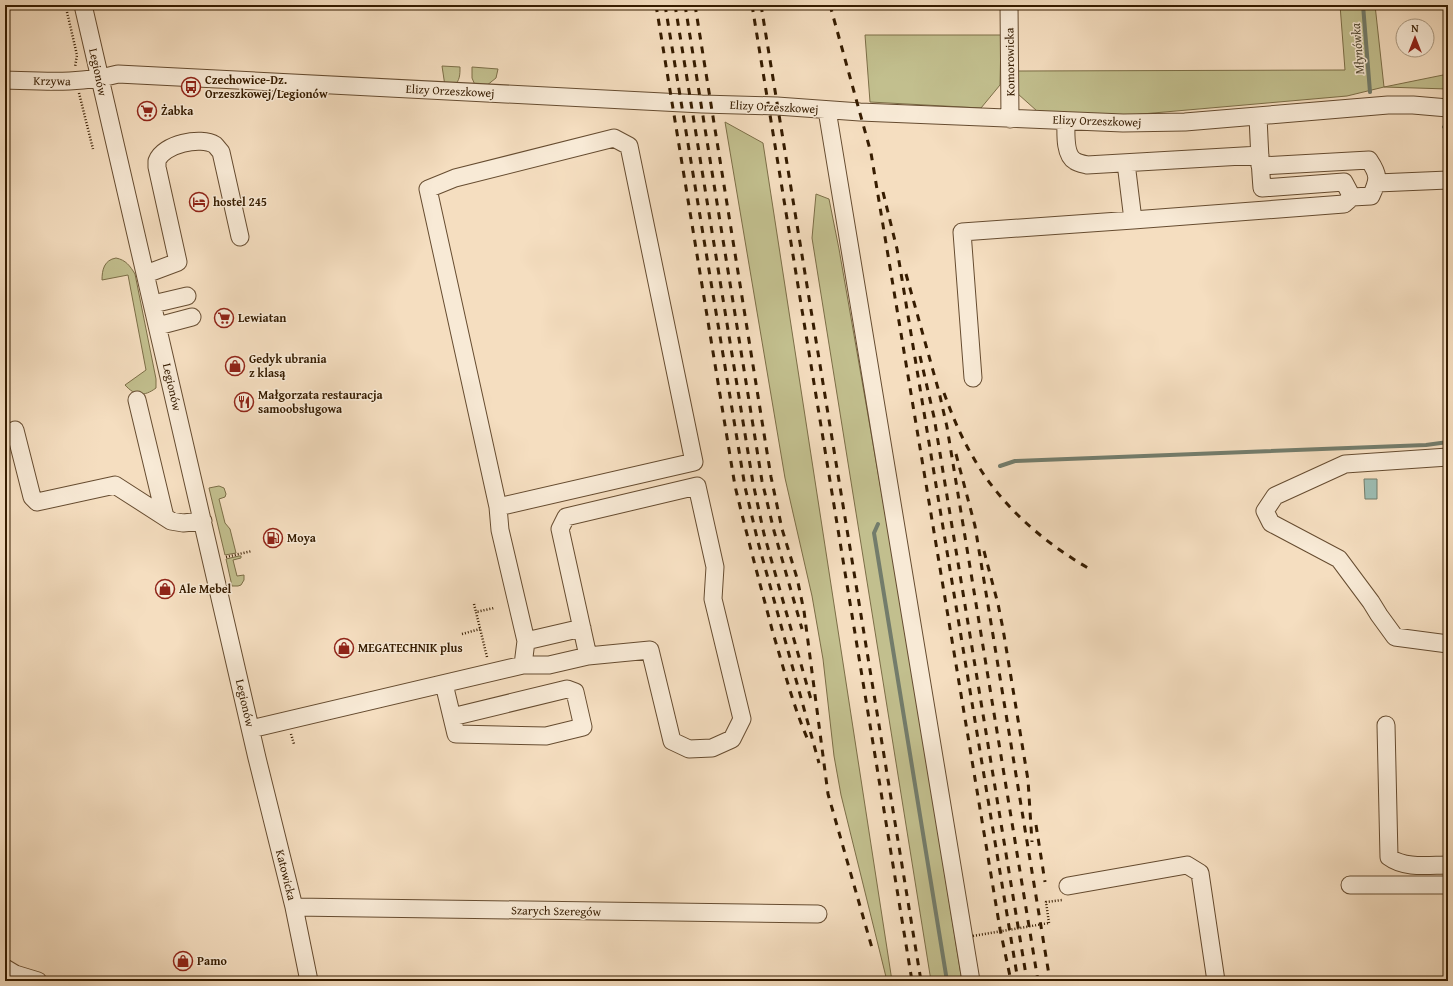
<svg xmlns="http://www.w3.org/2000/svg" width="1453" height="986" viewBox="0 0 1453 986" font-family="'Gentium Book Plus',serif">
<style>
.green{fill:#c2bf8e;stroke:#7c6e47}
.water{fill:#9cbcb2;stroke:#737c6b}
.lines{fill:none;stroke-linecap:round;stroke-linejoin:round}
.stream{stroke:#737c6b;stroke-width:4}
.minor-casing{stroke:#664c30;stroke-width:19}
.path{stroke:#361c00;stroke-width:2.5;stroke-dasharray:1 2;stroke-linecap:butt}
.minor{stroke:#f8ead6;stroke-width:17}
.rail{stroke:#361c00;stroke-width:3;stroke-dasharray:7 7;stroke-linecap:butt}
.path-bridge{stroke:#361c00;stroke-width:2.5;stroke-dasharray:1 2;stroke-linecap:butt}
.labels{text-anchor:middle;stroke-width:3;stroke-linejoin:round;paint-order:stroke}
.street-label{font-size:12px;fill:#361c00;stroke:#f8ead6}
.poi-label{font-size:12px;font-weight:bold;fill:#361c00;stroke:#f8ead6;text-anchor:start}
.water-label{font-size:13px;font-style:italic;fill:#554c35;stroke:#f8ead6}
</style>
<rect width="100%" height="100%" fill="#f5dec0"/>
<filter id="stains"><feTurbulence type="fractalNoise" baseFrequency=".005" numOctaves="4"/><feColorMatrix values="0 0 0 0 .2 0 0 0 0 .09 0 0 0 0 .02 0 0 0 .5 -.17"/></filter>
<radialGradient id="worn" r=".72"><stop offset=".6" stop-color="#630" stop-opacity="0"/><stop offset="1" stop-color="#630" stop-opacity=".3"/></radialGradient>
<!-- green -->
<path class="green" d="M1340 5H1375L1384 87 1448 74V89L1384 87 1347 96 1119 116 1037 111 1018 94V71L1345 70Z
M865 35H1001L1000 85 981 108 870 102Z
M442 66 460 67C460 75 460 80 454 86H445Z
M472 67 498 69 496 78 486 86 475 85 472 78Z
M725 122 763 143 892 981H887L841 795 834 756 823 659 812 596 785 478Z
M816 194 829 199 839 249 905 627 962 981H931L812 238Z
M116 258C126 260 130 266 135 274L156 379V388C144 397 135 396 125 385L146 370 128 275 102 280C102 270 104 260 116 258Z
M219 486 224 488 226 494 225 497 219 499 225 523 230 529 236 553 225 555 209 488Z
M239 556H241V558L233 560 237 576 244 575V580L241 585 238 586H232L226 559Z"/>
<!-- water -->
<path class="water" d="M1364 479H1377V499H1365Z"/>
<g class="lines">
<!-- stream -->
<path class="stream" d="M1363 5 1370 92
M1444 127 1448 130
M1000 466 1015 461 1426 445 1448 442
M878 524 874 533 947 981"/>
<!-- minor casing -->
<g class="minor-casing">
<path id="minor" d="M83 5 257 758 294 907 309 981
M1009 5 1010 119
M5 80C43 81 81 84 118 74L702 104 777 106 860 112 1123 123 1185 122 1388 105H1413L1448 108
M827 110 971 981
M1258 116C1259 140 1260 164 1262 188L1344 182 1352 197 1371 196C1379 179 1379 175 1369 160L1260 166
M1066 121C1066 131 1064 155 1075 161 1078 163 1083 164 1087 165L1260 155
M1126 163 1133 220 1344 204 1352 197
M1377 183 1448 180
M146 274 178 262 157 167C157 165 157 163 157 161 163 144 201 136 215 145 217 147 219 150 221 152L240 237
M153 304 187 296
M158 326 192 317
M973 378 962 232 1133 220
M137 400 165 517
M15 430 32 497 37 502 115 485 171 521 183 523 203 521
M1448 457 1345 464 1275 496 1265 511 1271 523 1339 559 1371 602 1379 615 1395 637 1448 644
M697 486 715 567 713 599 742 719 732 739 712 748 689 749 672 741 650 650 588 656 560 529 566 517Z
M526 641 582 628
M523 665H549L588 656
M444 684 456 734 546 736 583 727 575 692 567 689 452 717
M1386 725 1389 857C1405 869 1429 865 1448 865
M251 729 523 665 526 641 500 530 498 507 428 189 455 178 614 138 629 146 694 462 498 507
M1350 885H1448
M1068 886 1187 865 1200 873 1216 981
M294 907 818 914
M5 968 15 974 38 981"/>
</g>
<!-- path -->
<path class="path" d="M67 12 77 55 75 67
M79 93 93 149
M226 557 252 551
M474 604 476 612
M462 634 480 629
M487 657 476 612 494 608
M291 734 294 744
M1049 923 1046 902 1062 900"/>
<!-- minor -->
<use href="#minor" class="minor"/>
<!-- rail -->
<path class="rail" d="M656 5 735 486C747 536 760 584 773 633 784 669 793 706 808 740
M665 5 745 487 758 542 819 763
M675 5 753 483 764 534 812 703
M685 5 762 481 774 531 802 629
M695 5 771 477 782 529 797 578 804 611 828 794 872 948
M752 5 912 981
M761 5 921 981
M830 5 871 153 1000 929 1011 981
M883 192 897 249 1018 981
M906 274 939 392 947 427 1038 981
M920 356 934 417 1027 981
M944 393C952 415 961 437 973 457 1000 505 1042 541 1088 568
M956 454 975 526 1050 981
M984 551 998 604 1003 629 1028 780 1032 842
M1036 825 1045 882"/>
<!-- path-bridge -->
<path class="path-bridge" d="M973 936 1049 923"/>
</g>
<!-- icons -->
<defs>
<g id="bus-ring" transform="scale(1)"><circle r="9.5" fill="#f8ead6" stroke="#8f2418" stroke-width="1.5"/><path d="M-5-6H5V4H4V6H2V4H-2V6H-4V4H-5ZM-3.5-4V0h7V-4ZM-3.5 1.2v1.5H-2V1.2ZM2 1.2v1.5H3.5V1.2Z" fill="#8f2418"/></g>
<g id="supermarket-ring" transform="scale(1)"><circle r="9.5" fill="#f8ead6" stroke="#8f2418" stroke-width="1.5"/><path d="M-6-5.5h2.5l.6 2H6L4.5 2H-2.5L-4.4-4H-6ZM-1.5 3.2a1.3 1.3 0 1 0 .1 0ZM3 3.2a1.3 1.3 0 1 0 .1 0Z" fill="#8f2418"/></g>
<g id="hotel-ring" transform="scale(1)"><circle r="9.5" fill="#f8ead6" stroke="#8f2418" stroke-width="1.5"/><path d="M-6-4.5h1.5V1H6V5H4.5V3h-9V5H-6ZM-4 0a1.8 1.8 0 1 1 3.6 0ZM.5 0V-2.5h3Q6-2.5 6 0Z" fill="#8f2418"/></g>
<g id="shop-ring" transform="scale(1)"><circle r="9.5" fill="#f8ead6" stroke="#8f2418" stroke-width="1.5"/><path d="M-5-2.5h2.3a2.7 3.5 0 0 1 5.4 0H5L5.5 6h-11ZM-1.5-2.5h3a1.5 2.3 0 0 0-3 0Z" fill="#8f2418"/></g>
<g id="restaurant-ring" transform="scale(1)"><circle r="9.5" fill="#f8ead6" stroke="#8f2418" stroke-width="1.5"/><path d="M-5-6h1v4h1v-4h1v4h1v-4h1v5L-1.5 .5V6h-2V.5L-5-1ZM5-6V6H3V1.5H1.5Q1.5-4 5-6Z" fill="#8f2418"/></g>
<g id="fuel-ring" transform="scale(1)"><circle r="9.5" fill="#f8ead6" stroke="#8f2418" stroke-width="1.5"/><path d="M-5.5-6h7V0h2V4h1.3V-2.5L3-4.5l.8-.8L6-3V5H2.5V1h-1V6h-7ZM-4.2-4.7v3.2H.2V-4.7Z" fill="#8f2418"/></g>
</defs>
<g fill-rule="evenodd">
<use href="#bus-ring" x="191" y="87"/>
<use href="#supermarket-ring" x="147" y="111"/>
<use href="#hotel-ring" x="199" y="202"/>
<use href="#supermarket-ring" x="224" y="318"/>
<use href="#shop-ring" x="235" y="366"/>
<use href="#restaurant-ring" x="244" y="402"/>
<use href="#fuel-ring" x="273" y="538"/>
<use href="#shop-ring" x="165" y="589"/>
<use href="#shop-ring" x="344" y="648"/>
<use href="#shop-ring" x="183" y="961"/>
</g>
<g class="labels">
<!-- street labels -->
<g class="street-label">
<text transform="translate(1010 62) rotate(-91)" y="4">Komorowicka</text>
<text transform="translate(98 72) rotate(78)" y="4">Legionów</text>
<text transform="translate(52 81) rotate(1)" y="4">Krzywa</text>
<text transform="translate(450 91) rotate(3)" y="4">Elizy Orzeszkowej</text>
<text transform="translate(774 107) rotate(3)" y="4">Elizy Orzeszkowej</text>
<text transform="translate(1097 121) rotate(2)" y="4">Elizy Orzeszkowej</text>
<text transform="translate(172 387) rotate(77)" y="4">Legionów</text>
<text transform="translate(245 703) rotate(77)" y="4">Legionów</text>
<text transform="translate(286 875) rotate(76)" y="4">Katowicka</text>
<text transform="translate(556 911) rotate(1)" y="4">Szarych Szeregów</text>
</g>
<!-- poi labels -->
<g class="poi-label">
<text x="205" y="84">Czechowice-Dz.<tspan x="205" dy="14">Orzeszkowej/Legionów</tspan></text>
<text x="161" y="115">Żabka</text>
<text x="213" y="206">hostel 245</text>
<text x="238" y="322">Lewiatan</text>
<text x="249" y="363">Gedyk ubrania<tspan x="249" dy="14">z klasą</tspan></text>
<text x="258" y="399">Małgorzata restauracja<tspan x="258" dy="14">samoobsługowa</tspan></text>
<text x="287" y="542">Moya</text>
<text x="179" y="593">Ale Mebel</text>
<text x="358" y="652">MEGATECHNIK plus</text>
<text x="197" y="965">Pamo</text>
</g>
<!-- water labels -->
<g class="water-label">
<text transform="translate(1357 49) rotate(-95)" y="5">Młynówka</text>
</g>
</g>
<!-- margin -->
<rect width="1453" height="986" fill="none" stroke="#f5dec0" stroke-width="20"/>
<rect x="6" y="6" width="1441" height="974" fill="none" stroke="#361c00" stroke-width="2"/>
<rect x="10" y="10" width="1433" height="966" fill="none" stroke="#361c00"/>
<!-- north arrow -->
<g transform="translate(1415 38)"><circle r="19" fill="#f8ead6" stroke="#aa9880"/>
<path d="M0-3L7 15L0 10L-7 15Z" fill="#8f2418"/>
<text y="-6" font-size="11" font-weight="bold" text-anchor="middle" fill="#361c00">N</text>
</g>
<rect width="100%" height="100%" filter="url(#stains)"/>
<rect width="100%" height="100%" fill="url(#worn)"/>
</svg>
